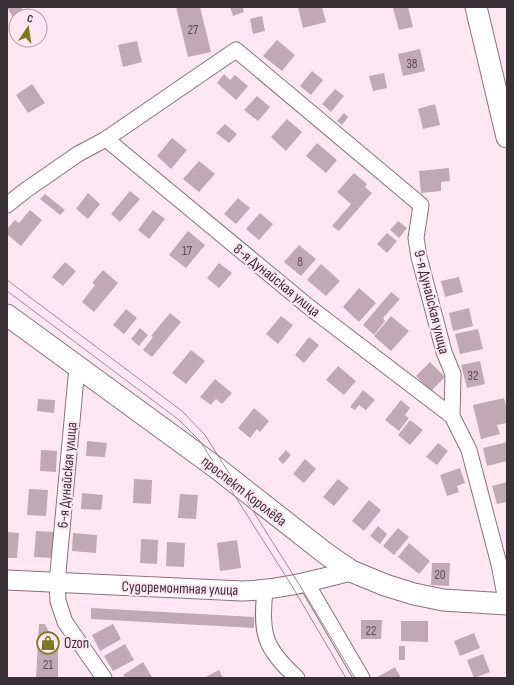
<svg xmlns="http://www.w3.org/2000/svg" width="514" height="685" viewBox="0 0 514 685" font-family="'Sofia Sans Condensed',sans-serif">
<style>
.building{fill:#c0a8b5}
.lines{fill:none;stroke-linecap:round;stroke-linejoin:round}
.minor-casing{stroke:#88727e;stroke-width:17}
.tertiary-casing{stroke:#88727e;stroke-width:21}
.secondary-casing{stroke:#88727e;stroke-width:23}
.minor{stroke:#fff;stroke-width:15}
.tertiary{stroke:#fff;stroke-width:19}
.secondary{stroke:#fff;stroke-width:21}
.tram{stroke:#9c8b94;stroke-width:1}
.labels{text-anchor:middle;stroke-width:4;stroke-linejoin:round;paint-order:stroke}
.number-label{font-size:13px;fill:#5b4e55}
.street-label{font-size:15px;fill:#393035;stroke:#ffe6f3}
.poi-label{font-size:15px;fill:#393035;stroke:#ffe6f3;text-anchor:start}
</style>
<rect width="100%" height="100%" fill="#ffe6f3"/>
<!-- building -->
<path class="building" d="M7 7H21L27 16H16V23Z
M176 7H200L211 52 188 57Z
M230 7H243L244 12 233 16Z
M298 7H322L326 22 303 28Z
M397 7H408L413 27 399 30 393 8Z
M262 16 265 31 253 34 250 19Z
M277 40 295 55 282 71 263 56Z
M137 41 142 62 123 67 118 45Z
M420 49 425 71 403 76 398 54Z
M312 71 323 80 311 95 300 86Z
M384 73 387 88 373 91 369 76Z
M224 74 230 80 235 75 248 86 236 100 217 83Z
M32 84 45 103 28 113 16 95Z
M335 89 344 96 331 112 322 104Z
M257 96 270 107 258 121 244 110Z
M435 104 440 125 423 129 418 109Z
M344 113 348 117 342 125 337 121Z
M287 119 302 132 286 151 271 137Z
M225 124 237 134 229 143 216 133Z
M172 138 187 150 171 169 157 156Z
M317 143 337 160 326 173 306 156Z
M199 161 215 174 199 192 183 179Z
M449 168 450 181 441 182V191L421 193 419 171Z
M354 173 367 184 365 187 372 193 339 231 332 226 351 204 337 192Z
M130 191 140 199 120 222 111 214Z
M88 193 100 204 88 219 76 209Z
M45 194 65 210 60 215 40 199Z
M238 198 250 208 236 224 224 214Z
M30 210 42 220 21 246 7 234V229L15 220 19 223Z
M153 210 165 219 149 239 138 230Z
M260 213 273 224 259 240 246 229Z
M398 221 407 228 399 238 390 230Z
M188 231 205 245 186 268 169 255Z
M387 233 397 241 387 253 377 244Z
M299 245 316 259 301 276 284 262Z
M65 262 76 271 63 286 52 277Z
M219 263 232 273 219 288 207 278Z
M321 264 340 281 326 296 307 280Z
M103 270 118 283 94 312 82 302 95 285 92 283Z
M459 277 463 292 445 297 441 281Z
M359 288 376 303 359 322 343 307Z
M391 292 400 299 383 318 385 321 374 335 363 325Z
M469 308 473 326 453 331 449 313Z
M126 309 137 318 124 334 113 325Z
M170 313 181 322 152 357 143 350 153 337 151 336Z
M281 316 293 325 278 344 266 334Z
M391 316 409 331 391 351 374 336Z
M140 328 148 335 139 346 131 339Z
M478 329 483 349 460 354 455 334Z
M309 337 319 345 304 363 295 355Z
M191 350 205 361 186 384 172 373Z
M480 361 485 384 467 388 461 365Z
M430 362 445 377 431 391 416 376Z
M338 366 356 381 344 395 326 380Z
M215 379 232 393 222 404 216 399 211 405 200 397Z
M363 390 375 400 366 410 359 405 355 410 350 407Z
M504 398 507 410V423L497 425 500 434 481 439 473 405Z
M38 399 55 400 54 413 37 411Z
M401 400 410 408 405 415 409 418 399 431 385 420Z
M254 408 269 421 260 432 257 429 250 438 238 428Z
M410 420 423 430 410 445 398 435Z
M87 441 107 443 105 457 86 456Z
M507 442V461L487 466 483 448Z
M438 443 448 451 437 465 426 457Z
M41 450 57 451 56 472 40 471Z
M286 450 291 455 283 464 278 459Z
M305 459 316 469 304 483 293 474Z
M460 468 465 483 457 486 459 492 447 496 440 475Z
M134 479 152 480 151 504 133 503Z
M338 479 349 488 334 506 323 497Z
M507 482V502L497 504 492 486Z
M29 489 48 490 46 516 27 515Z
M82 493 103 495 101 510 81 509Z
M180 494 198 495 196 519 178 518Z
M369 500 381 510 364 531 352 521Z
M378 526 387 534 380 544 370 536Z
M398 528 409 537 394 555 383 546Z
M36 531 55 532 53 558 34 557Z
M7 532 19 533 17 558H7Z
M73 533 97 535 96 553 72 551Z
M141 539 158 540 157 564 140 563Z
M237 540 241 568 220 571 217 543Z
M167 542 185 543 184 567 166 566Z
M409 543 430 561 419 574 398 557Z
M432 563H450L449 586 431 585Z
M91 608 254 617V628L91 619Z
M361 620H382L381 639H361Z
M401 621H428V642L401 641Z
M39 624H45L58 650V678H36Z
M113 624 121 639 100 651 92 635Z
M474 633 480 648 460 656 454 641Z
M125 644 134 660 113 671 104 656Z
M399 646H405V660H399Z
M483 654 490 672 474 678 467 660Z
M143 662 152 677 125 678 123 675Z
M395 667 401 678H376Z
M219 670 223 678H204Z"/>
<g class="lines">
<!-- minor casing -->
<g class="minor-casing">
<path id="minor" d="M106 139 309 307 452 416
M7 205 26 190 78 154 106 139 236 50 421 205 416 238 419 257 444 352 453 374 452 416 469 450 499 564 507 606
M77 367 57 583 58 601 65 622 104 678
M306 582 362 678
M265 591C260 634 265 649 297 678"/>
</g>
<!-- tertiary casing -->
<g class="tertiary-casing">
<path id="tertiary" d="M7 580 242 591C280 590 315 580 351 571"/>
</g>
<!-- secondary casing -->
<g class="secondary-casing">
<path id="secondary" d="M476 7 507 137
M7 315 218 469 325 553 351 571 385 585 414 594 443 600 507 604"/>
</g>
<!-- minor -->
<use href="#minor" class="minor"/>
<!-- tertiary -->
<use href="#tertiary" class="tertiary"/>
<!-- secondary -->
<use href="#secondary" class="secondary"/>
<!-- tram -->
<path class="tram" d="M7 280 182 411 205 435 299 584 355 678
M7 291 179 420 200 441 292 586 346 678"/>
</g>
<!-- icons -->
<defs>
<g id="shop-ring" transform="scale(1.15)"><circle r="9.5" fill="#ffe6f3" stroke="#7b7a21" stroke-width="1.5"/><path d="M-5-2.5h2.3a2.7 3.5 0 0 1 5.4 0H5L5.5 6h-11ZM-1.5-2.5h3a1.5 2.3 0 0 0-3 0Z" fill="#7b7a21"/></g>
</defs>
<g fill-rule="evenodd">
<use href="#shop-ring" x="48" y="643"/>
</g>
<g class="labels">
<!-- number labels -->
<g class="number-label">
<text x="193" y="34">27</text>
<text x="412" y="68">38</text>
<text x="187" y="255">17</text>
<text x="300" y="266">8</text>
<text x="473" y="380">32</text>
<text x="440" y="579">20</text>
<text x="371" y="635">22</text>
<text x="48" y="669">21</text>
</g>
<!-- street labels -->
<g class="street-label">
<text transform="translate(277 280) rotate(39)" y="5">8-я Дунайская улица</text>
<text transform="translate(432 302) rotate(76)" y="5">9-я Дунайская улица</text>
<text transform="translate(67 475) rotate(-85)" y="5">6-я Дунайская улица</text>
<text transform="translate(244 491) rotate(38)" y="5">проспект Королёва</text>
<text transform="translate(180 588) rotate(2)" y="5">Судоремонтная улица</text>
</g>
<!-- poi labels -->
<g class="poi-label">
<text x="64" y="648">Ozon</text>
</g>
</g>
<!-- border -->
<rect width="514" height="685" fill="none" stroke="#393035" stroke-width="16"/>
<!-- north arrow -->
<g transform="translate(28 28) rotate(13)"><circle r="19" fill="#ffe6f3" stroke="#b09da7"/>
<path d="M0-3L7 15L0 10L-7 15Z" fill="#7b7a21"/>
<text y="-6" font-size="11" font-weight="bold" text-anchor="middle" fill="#393035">С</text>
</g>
</svg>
